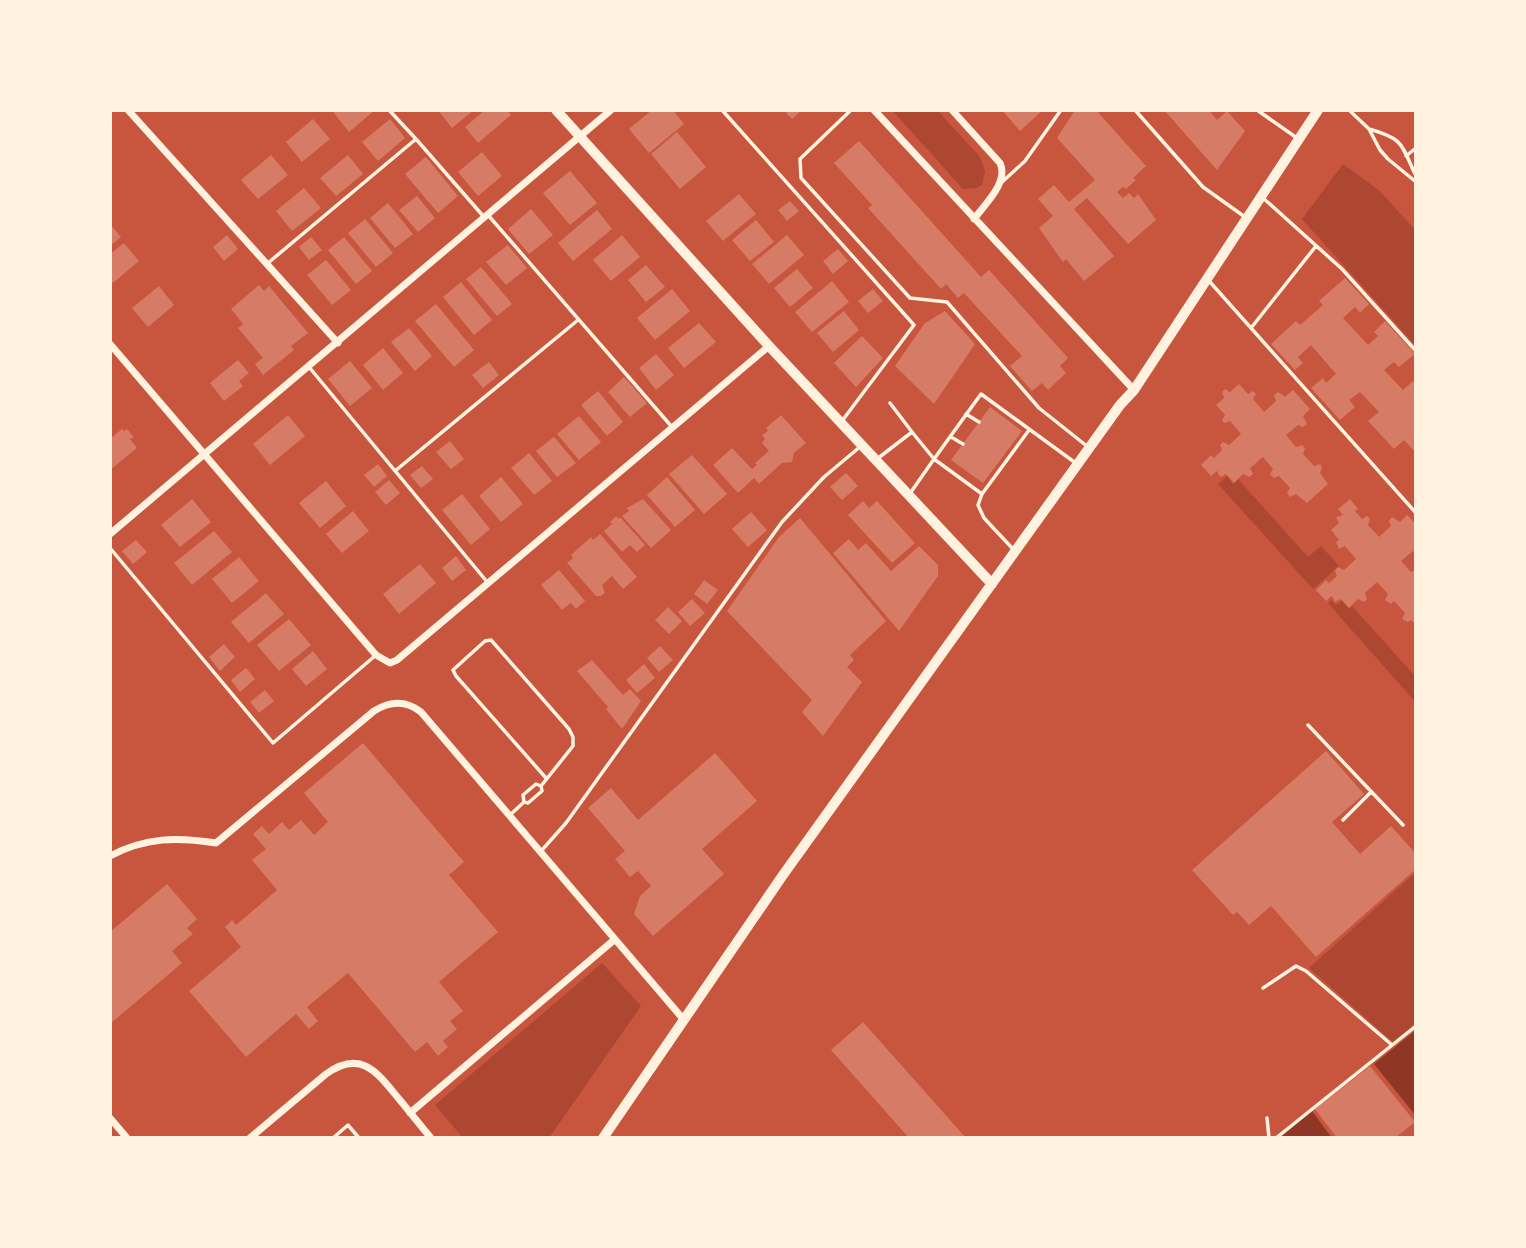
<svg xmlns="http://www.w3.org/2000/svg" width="1526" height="1248" viewBox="0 0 1526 1248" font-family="'Asap Condensed',sans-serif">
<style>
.green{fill:#ae4732}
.water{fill:#8f3625}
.building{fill:#d67c66}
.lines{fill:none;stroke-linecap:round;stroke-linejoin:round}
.path{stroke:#fff3e0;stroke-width:3.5}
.service{stroke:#fff3e0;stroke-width:3.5}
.minor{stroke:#fff3e0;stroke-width:7}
.secondary{stroke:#fff3e0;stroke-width:10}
</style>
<rect width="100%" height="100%" fill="#c8553d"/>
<!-- green -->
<path class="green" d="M892 110H937L980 157 985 171 982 185 976 188 963 189Z
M1343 164 1380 191 1416 231V346L1302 219Z
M1227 476 1233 484 1238 479 1308 557 1321 546 1339 566 1313 589 1218 484Z
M1331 600 1336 605 1342 601 1349 608 1352 606 1416 677V703L1328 603Z
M1416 872V1023L1393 1042 1309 968Z
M602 963 641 1006 549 1138H463L435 1105Z"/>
<!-- water -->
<path class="water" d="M1416 1030V1116L1374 1064Z
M1312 1111 1332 1138H1280Z"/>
<!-- building -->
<path class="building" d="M335 110H375L349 132 333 112Z
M438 110H474L452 128Z
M485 110H507L511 115 478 143 465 127Z
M652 110H673L684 124 649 153 629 129Z
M789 110H802L792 119 786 113Z
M1002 110H1043L1020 131Z
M1075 110H1096L1146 166 1133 178 1136 180 1126 189 1123 187 1117 192 1123 198 1129 193 1134 198 1138 194 1156 220 1128 244 1087 198 1074 209 1114 256 1084 281 1066 259 1063 262 1039 228 1053 216 1038 199 1054 185 1069 202 1095 180 1057 138Z
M1164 110H1209L1217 120 1227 111 1245 131 1217 170Z
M313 119 330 139 302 162 286 142Z
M390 119 405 138 378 161 362 142Z
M677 132 706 167 680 189 651 154Z
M859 141 981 277 989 270 1068 358 1060 366 1066 373 1048 390 1042 383 1032 391 1010 366 1022 356 964 293 958 298 946 284 941 289 868 208 872 205 834 163Z
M482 152 502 176 478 196 458 172Z
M271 155 288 175 258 199 241 180Z
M348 155 363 174 336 196 320 178Z
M426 157 458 196 438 213 405 174Z
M570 171 597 203 570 225 543 193Z
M304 188 321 208 292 231 276 211Z
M739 194 756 214 723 241 706 221Z
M417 196 435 218 418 232 399 210Z
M790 201 799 211 787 221 778 210Z
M388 203 413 234 395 248 370 218Z
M531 209 553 235 529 254 508 229Z
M597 210 612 229 573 261 558 243Z
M365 219 393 253 376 267 348 233Z
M756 220 774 242 750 261 732 240Z
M110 224 121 237 110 246Z
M227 235 238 249 224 261 213 247Z
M622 235 640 257 611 281 593 260Z
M787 235 804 255 769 284 752 264Z
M311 237 322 250 309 260 299 247Z
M344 237 372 271 356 284 328 250Z
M124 243 139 261 113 283 110 279V254Z
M508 245 527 268 506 285 486 262Z
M838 249 848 261 833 274 823 261Z
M326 260 351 290 332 305 307 275Z
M646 265 665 287 646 302 628 280Z
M481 267 512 304 497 316 466 279Z
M797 269 813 288 790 307 774 288Z
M1345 278 1369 304 1360 313 1355 307 1343 318 1368 345 1378 336 1374 332 1385 321 1415 354 1399 367 1394 362 1384 370 1403 390 1413 381 1416 384V453L1404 440 1394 449 1368 421 1379 412 1360 392 1349 400 1355 407 1340 420 1311 388 1323 378 1326 383 1336 374 1311 345 1298 357 1303 363 1295 370 1271 344 1296 321 1300 325 1323 305 1319 301Z
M832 281 849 302 812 332 795 312Z
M461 282 492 320 474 335 443 297Z
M259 285 264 291 269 286 308 333 291 346 294 350 263 375 255 364 263 358 238 328 243 324 231 309Z
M159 286 174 305 148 327 132 308Z
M672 289 690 311 655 340 637 318Z
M873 289 883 301 868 313 858 301Z
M436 304 474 350 454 367 415 321Z
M844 311 859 330 833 352 817 333Z
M945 311 975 344 934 404 895 366 925 323Z
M699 323 716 342 684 368 668 348Z
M409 328 432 356 415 371 391 342Z
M862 336 883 358 856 387 834 363Z
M383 348 403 373 383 390 363 365Z
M656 354 674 375 656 390 639 368Z
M238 360 249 373 239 381 243 386 224 401 210 383Z
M350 361 372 388 350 406 328 379Z
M489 362 499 375 483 388 472 375Z
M624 377 647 403 630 417 608 392Z
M1239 384 1248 394 1253 391 1256 394 1253 399 1264 412 1276 401 1274 395 1278 392 1285 397 1293 390 1310 409 1303 416 1307 424 1303 427 1298 425 1286 435 1296 447 1302 445 1305 448 1303 454 1314 466 1320 464 1322 467 1320 473 1328 484 1307 503 1296 494 1290 497 1287 493 1290 488 1279 476 1274 478 1270 474 1273 469 1263 457 1250 468 1253 474 1249 477 1243 474 1234 483 1226 474 1220 477 1217 471 1211 476 1201 465 1211 455 1214 458 1222 450 1220 445 1223 442 1229 445 1241 434 1230 421 1224 423 1222 420 1225 415 1216 405 1224 398 1222 392 1225 389 1230 392Z
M598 391 623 422 607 436 581 405Z
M990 407 1022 431 983 483 951 460Z
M288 415 305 436 270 465 253 444Z
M781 415 806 443 794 453 792 462 782 463 759 484 754 478 738 493 713 465 732 448 752 469 757 465 755 463 769 451 762 443 765 439 762 435 768 431 766 428Z
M579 416 601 442 579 460 557 434Z
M122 429 124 431 127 429 134 437 130 439 137 448 110 470V439Z
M554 437 576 463 557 477 536 451Z
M450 441 464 459 451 469 436 452Z
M529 453 552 481 534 495 511 468Z
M692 455 727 494 704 514 669 474Z
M378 464 387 476 374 487 364 475Z
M422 466 433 479 421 488 410 475Z
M846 473 858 486 842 500 830 487Z
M501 477 523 504 501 522 479 496Z
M667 477 695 510 675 527 647 495Z
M389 480 400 493 386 505 375 492Z
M326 481 346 506 320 528 299 503Z
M462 494 490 529 471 545 442 510Z
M192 499 211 522 180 547 161 525Z
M643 499 671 530 651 548 622 516 629 511 627 508Z
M1350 499 1358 509 1355 511 1362 519 1367 516 1370 519 1368 525 1379 537 1391 526 1389 521 1392 517 1400 522 1407 515 1416 524V554L1413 551 1401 561 1411 572 1416 570 1414 623 1411 620 1408 622 1402 619 1405 613 1394 601 1391 604 1385 600 1388 594 1377 582 1365 593 1367 599 1364 602 1358 599 1349 608 1341 599 1335 602 1332 596 1326 601 1316 590 1326 580 1329 583 1337 576 1335 570 1338 567 1344 570 1356 559 1345 546 1339 549 1336 542 1339 540 1331 530 1339 523 1336 517 1343 515 1338 509Z
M863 501 869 508 877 501 915 543 892 563 848 515Z
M353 511 369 531 342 553 326 534Z
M751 512 767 530 748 547 732 529Z
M616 516 619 519 620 517 645 545 637 552 630 545 622 552 604 531 612 524 610 522Z
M800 518 886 621 850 655 854 660 847 667 862 682 823 736 802 712 812 700 727 611 779 537Z
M214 531 232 552 192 585 174 563Z
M600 534 637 577 623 589 612 576 602 585 605 593 601 596H596L567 563 573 558 571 555 591 537 593 540Z
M849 539 858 550 866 543 891 571 919 546 938 565V576L899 631 833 553Z
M136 540 147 552 133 564 122 551Z
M456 556 466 570 452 581 442 568Z
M239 557 259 581 232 603 212 579Z
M420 564 436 583 399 614 383 594Z
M559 570 585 601 576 609 571 603 562 610 541 585Z
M704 580 718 590 707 604 694 594Z
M266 593 284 614 249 643 231 622Z
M692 599 705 613 690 626 678 612Z
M668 607 682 621 669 634 655 620Z
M289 619 311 645 279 671 257 645Z
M224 644 235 657 220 671 209 657Z
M660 646 673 660 659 672 647 658Z
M313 651 327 669 306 686 292 669Z
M592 660 623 695 630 689 641 701 622 729 606 709 608 707 577 671Z
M644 664 655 678 637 693 626 680Z
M246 668 255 679 240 692 231 680Z
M265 690 274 701 259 713 250 702Z
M363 743 464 862 449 875 498 932 439 982 463 1011 450 1021 457 1029 443 1041 448 1047 438 1056 427 1042 415 1052 348 973 307 1007 318 1021 309 1029 296 1014 246 1057 189 991 241 947 225 927 232 920 236 925 277 890 252 860 266 849 253 834 262 826 269 834 282 822 289 830 301 820 314 835 328 822 304 793Z
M1326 751 1364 794 1332 822 1360 854 1391 826 1416 854V869L1316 957 1271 906 1249 925 1237 912 1233 915 1192 870Z
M715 753 757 801 702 849 724 874 653 936 634 914 640 896 651 886 638 871 630 877 615 859 625 851 588 808 611 788 638 820Z
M167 884 197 919 187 928 193 934 172 951 182 963 110 1024V932Z
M863 1022 966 1138H909L831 1050Z
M1370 1066 1415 1122 1395 1138H1337L1315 1109Z"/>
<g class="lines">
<!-- path -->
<path class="path" d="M1263 988 1296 966 1306 971 1392 1045
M1267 1118 1269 1138
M1276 1138 1416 1026"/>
<!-- service -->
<path class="service" d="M389 110 416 139
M722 110 914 325 842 421
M851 110 800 159 801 178 910 298 947 302 1039 408 1088 447
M1135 110 1203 187 1245 217
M1257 110 1297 138
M1349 110 1369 129 1380 150 1388 159 1416 182
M1369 129C1405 139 1401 145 1416 176
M1406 156 1416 148
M1001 183 1025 161 1061 110
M1262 197 1342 269 1416 351
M488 215 672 427
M268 263 416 139 484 217
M1210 282 1416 513
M1251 328 1316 246
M309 367 488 583
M890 403 912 432
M966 414 979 422
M951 437 963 444
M877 459 912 432 934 459 981 394 1077 464
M395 471 578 320
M911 492 934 459 982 494
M110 548 273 743 376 655
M1013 549 984 518 978 505 982 494 1029 430
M1308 725 1403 825
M524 802 523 795 536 784 541 786
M509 816 524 802 528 803 542 791 541 786 573 746V737L569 729 491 640 485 641 453 670 456 676 546 778
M1343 820 1371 792
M542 850 566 823 782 522 824 477 861 446
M333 1138 348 1125 359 1138"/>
<!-- minor -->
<path class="minor" d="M128 110 338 343
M874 110 1134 390
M952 110 1000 163C1009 182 985 204 974 219
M110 344 376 655 390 663 397 660 769 346
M110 534 611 110
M110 856C146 837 177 837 216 843L374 711C390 701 406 700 421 712L684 1020
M410 1113 614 940
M110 1118 127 1138
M250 1138 326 1074C361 1049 377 1072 399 1099 410 1112 420 1125 431 1138"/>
<!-- secondary -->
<path class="secondary" d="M556 110 769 346 992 584
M603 1138 783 875 1120 405 1134 390 1318 110"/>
</g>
<!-- border -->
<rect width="1526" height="1248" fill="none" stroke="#fff3e0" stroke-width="224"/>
</svg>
